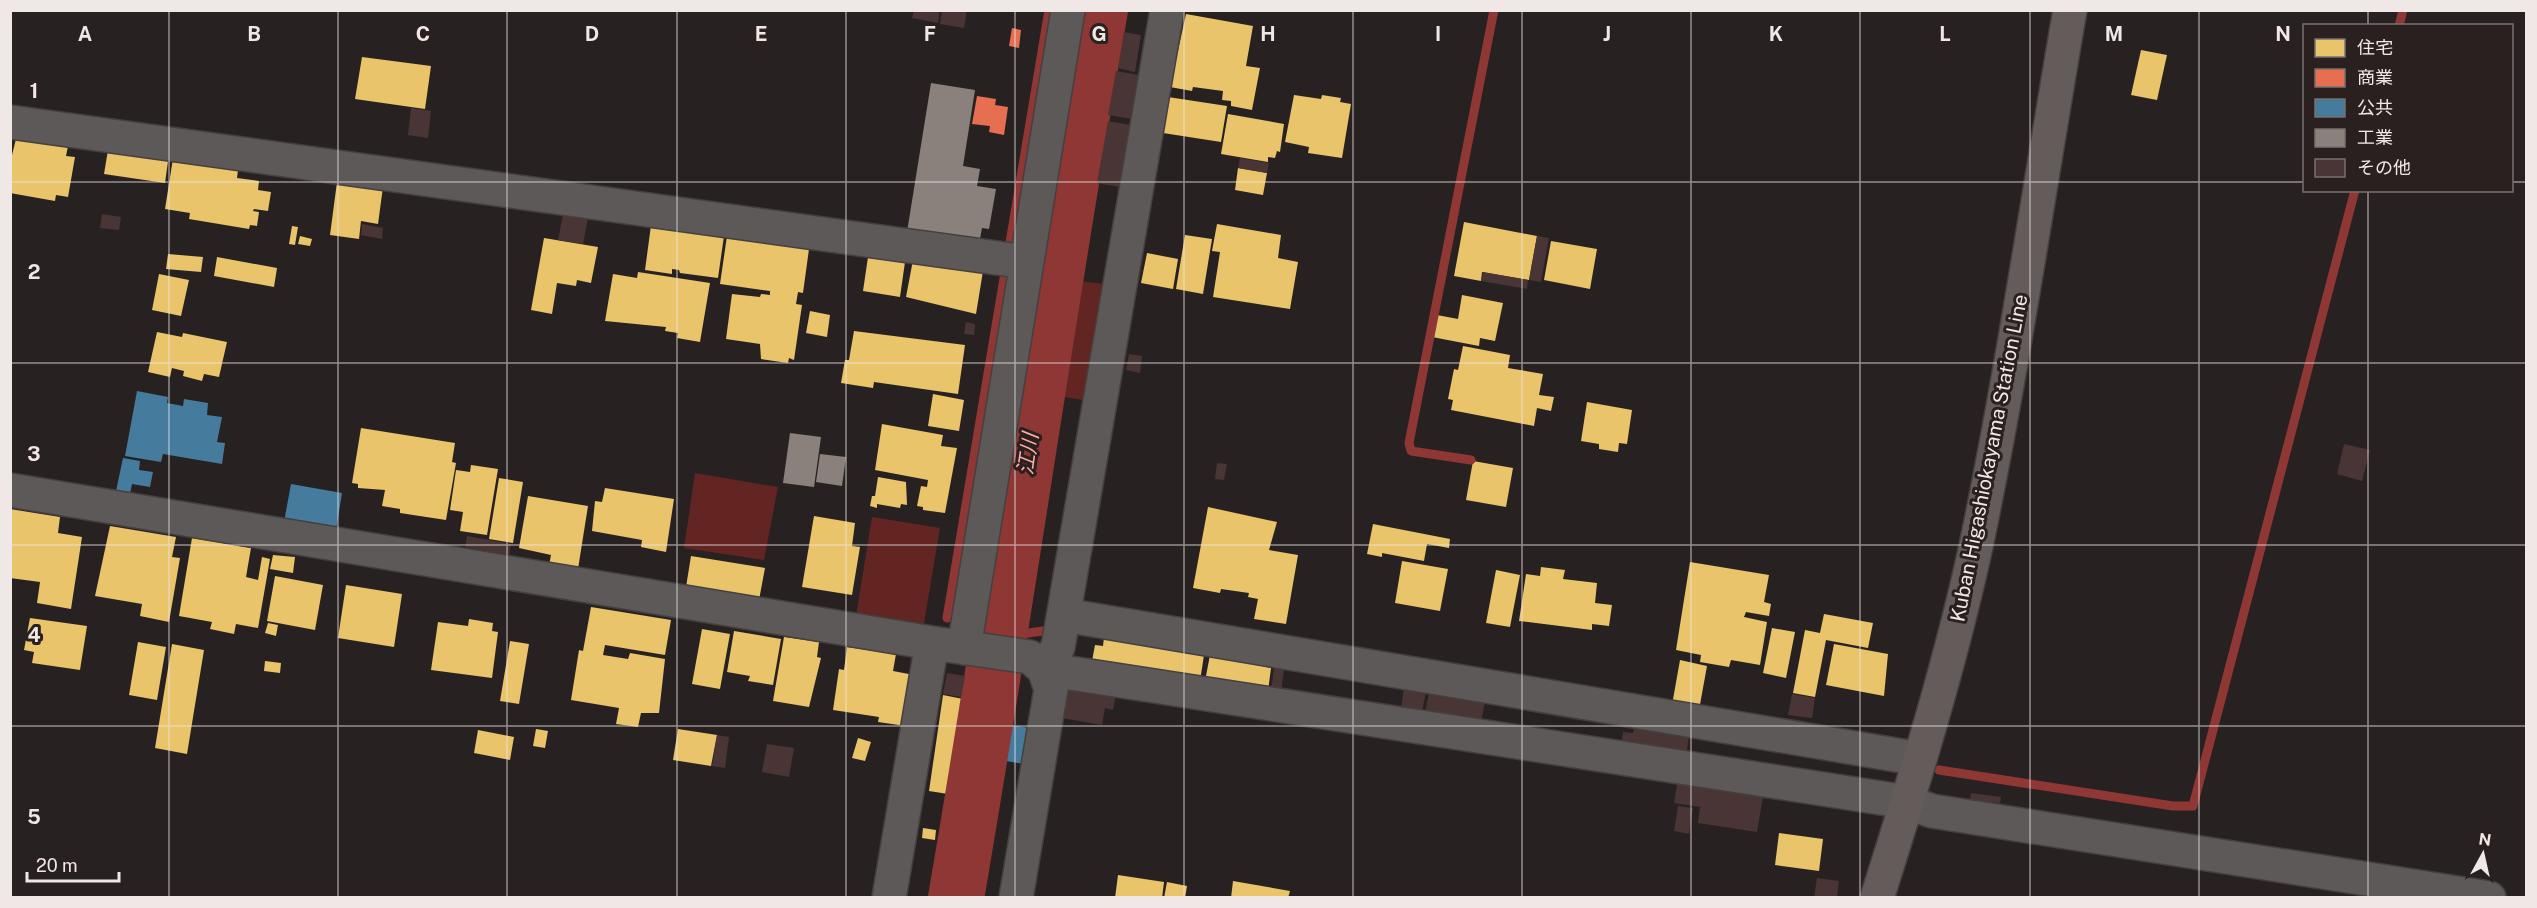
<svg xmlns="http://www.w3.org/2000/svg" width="2537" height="908" viewBox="0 0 2537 908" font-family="'Public Sans','Noto Sans JP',sans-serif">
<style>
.green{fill:#622522}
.homes{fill:#e9c46a}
.shops{fill:#e76f51}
.public{fill:#457b9d}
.industry{fill:#8a817c}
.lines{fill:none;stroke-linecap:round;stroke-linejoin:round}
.stream{stroke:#8e3734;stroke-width:9}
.river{stroke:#8e3734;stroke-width:56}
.building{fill:#493535}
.minor-casing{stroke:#45403f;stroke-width:36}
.major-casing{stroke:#45403f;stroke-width:36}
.minor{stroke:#5d5958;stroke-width:33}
.major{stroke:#635c5b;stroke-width:33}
.grid{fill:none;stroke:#efe8e7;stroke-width:1.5;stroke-opacity:0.55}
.labels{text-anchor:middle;stroke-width:6;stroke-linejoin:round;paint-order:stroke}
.street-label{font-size:20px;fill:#efe8e7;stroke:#29201f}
.water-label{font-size:21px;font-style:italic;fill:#fdada6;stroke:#29201f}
.grid-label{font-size:20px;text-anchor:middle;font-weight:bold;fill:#efe8e7;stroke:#29201f;stroke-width:6;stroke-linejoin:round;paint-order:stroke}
</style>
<rect width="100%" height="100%" fill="#272221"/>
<!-- green -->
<path class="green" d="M1078 281 1104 284 1083 400 1058 396Z
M695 473 778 487 764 560 684 548Z
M872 517 940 528 923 629 856 616Z"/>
<!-- homes -->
<path class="homes" d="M1186 14 1253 26 1246 66 1260 68 1252 110 1231 106V101L1222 100 1223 91 1193 87 1192 91 1170 87Z
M2141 50 2167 55 2157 100 2131 95Z
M362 57 431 66 425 109 355 99Z
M1294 95 1321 99 1322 95 1341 98 1340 102 1351 104 1342 158 1308 153 1309 147 1285 142Z
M1168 97 1227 106 1221 142 1163 133Z
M1228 114 1284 124 1280 152 1277 151 1275 158 1268 157V162L1221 154Z
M18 131 69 141 66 156 75 157 68 197 56 195 55 201 10 193V163Z
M109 144 169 154 165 183 104 174Z
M174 152 239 163 237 178 259 181 258 190 271 192 268 211 254 209 253 211 259 212 257 226 250 225 249 229 189 219 190 213 165 209Z
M1238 168 1267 173 1263 195 1235 190Z
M337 182 383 187 378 224 361 221 359 239 330 235Z
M652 218 725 229 718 278 680 273 679 270 672 269V274L645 270Z
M1464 222 1537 236 1529 280 1482 272 1481 281 1454 276Z
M1217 224 1281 235 1278 258 1298 262 1290 309 1213 297 1220 252 1212 251Z
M292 226 298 227 295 245 289 244Z
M728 229 782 236 780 245 809 249 803 293 798 292 796 304 802 305 794 360 789 358 788 363 761 359 760 344 726 339 732 294 760 297 761 294 770 295V291L720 284Z
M1185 235 1212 239 1203 294 1176 289Z
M300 236 312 239 310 246 298 244Z
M544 238 598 247 591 283 577 280 576 286 557 283 552 314 531 310Z
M1551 241 1597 249 1590 289 1544 280Z
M1147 253 1178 259 1173 289 1141 283Z
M168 254 203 257 201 272 166 269Z
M217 257 277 268 274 287 214 276Z
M868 257 905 262 900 297 863 291Z
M913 260 983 271 976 314 906 297Z
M638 272 710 283 700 342 677 338 678 333 665 331 666 327 605 321 613 274 637 278Z
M159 274 189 280 181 316 152 310Z
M1462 295 1503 303 1495 341 1480 338 1479 346 1432 337 1437 315 1458 319Z
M810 311 830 315 827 337 806 333Z
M854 331 965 345 958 394 874 382 873 388 841 383 845 360H849Z
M157 332 182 337 183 333 227 342 219 377 204 374 202 381 183 376 184 371 172 368 170 377 148 372Z
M1463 346 1510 355 1508 368 1543 374 1539 395 1554 397 1551 411 1537 408 1534 426 1451 410 1453 400 1448 399 1454 369 1458 370Z
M933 394 964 400 959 431 928 426Z
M1587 402 1632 410 1627 444 1619 443 1618 452 1599 449V444L1581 441Z
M882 424 943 435 941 446 957 448 945 513 923 510V507L917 506 921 486 927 487 928 480 875 470Z
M361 428 455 443 452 462 456 463 446 520 400 513V509L382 506 385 490 358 488V484L352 483Z
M1473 461 1513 468 1506 507 1466 500Z
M471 465 498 469 487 535 460 531 463 512 450 510 456 470 470 472Z
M878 477 906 482 907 505 901 504 900 508 877 504V508L870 506 872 496H875Z
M499 478 523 482 513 543 489 539Z
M605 488 674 499 666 552 641 547 642 540 592 531 595 501 602 502Z
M528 496 588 506 578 569 549 565 551 555 519 548Z
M1208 507 1277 522 1269 550 1298 555 1286 624 1254 619 1258 599 1248 597 1249 593 1221 589 1220 593 1193 588Z
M10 509 60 517 58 533 82 537 71 609 37 603 40 582 10 578Z
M814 516 855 523 852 546 860 547 852 595 802 587Z
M1373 524 1450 539 1449 548 1427 544 1424 561 1382 553V557L1367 554Z
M110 526 176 537 172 557 180 558 169 622 140 616 142 604 95 596Z
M192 538 251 548 246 577 258 580 262 557 270 559 258 628 236 624 234 634 210 629 212 622 179 616Z
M273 555 295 557 293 573 270 569Z
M691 556 765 568 759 600 686 587Z
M1402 561 1448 569 1440 611 1395 603Z
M1690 562 1769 575 1764 602 1771 604 1769 616 1746 612 1744 617 1767 622 1760 665 1731 660 1729 667 1700 662 1701 655 1676 650Z
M1541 567 1565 570 1563 579 1597 583 1595 603 1612 605 1609 626 1592 624V630L1519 621 1526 574 1540 576Z
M1496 570 1520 575 1510 627 1486 623Z
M275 576 323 585 315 630 267 621Z
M346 585 402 594 394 647 338 638Z
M591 607 671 620 665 655 605 645 603 655 628 659 630 653 665 659 659 713H641L638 727 616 724 619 708 571 700 579 650 583 651Z
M1824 614 1873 623 1868 648 1826 640 1815 697 1793 693 1805 630 1820 633Z
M30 618 87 626 80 670 32 663 34 652 24 650Z
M469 619 493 623 492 631 498 632 492 678 431 670 438 622 468 626Z
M268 623 278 625 276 636 265 633Z
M1772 628 1795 632 1786 678 1763 673Z
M702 629 730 634 720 689 692 684Z
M734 631 781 639 773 685 748 681 750 676 727 672Z
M784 637 819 642 817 657 821 658 809 707 773 701Z
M1104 637 1204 655 1200 681 1092 661 1095 645 1103 646Z
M510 641 529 644 519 704 500 701Z
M138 642 166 647 157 700 129 695Z
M172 644 204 650 187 754 155 748Z
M1834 644 1888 654 1884 696 1826 685Z
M847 647 896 654 893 671 914 675 906 726 878 722 879 717 833 710 839 669 844 670Z
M1210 655 1271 668 1268 691 1205 681Z
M1680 660 1707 666 1699 710 1672 705Z
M265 661 281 663 280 673 264 671Z
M943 695 963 699 948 794 929 791Z
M536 729 548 731 545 748 533 746Z
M678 729 717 735 711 766 673 760Z
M478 730 514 737 510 760 474 753Z
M858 738 871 742 865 761 852 758Z
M923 828 936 830 935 840 922 838Z
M1779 833 1823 839 1819 871 1775 865Z
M1118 875 1164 882 1162 898H1115Z
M1233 881 1290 891 1288 898H1231Z
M1167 882 1187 886 1185 898H1164Z"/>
<!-- shops -->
<path class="shops" d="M1012 28 1021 30 1019 48 1009 46Z
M977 96 996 99 995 105 1008 107 1004 135 989 132 990 126 972 124Z"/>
<!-- public -->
<path class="public" d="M137 391 168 397 167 403 183 406 184 399 208 403 207 415 222 417 217 442 225 443 222 464 163 454 161 462 125 456Z
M123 458 140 461 139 470 153 472 150 487 132 484 130 494 116 491Z
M291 484 342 493 336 531 284 522Z
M1011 725 1029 728 1024 764 1006 761Z"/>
<!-- industry -->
<path class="industry" d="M931 83 975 90 963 166 980 169 977 186 996 189 989 229 982 228 979 244 907 232Z
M790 433 821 437 814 487 783 483Z
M820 454 846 457 842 486 816 482Z"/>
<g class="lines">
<!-- stream -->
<path class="stream" d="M2399 26 2403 10
M1471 460 1411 451 1409 443 1494 10
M947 618 1049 10
M1000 637 1050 630 1051 625
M1939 770 2173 806H2193L2355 190"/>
<!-- river -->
<path class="river" d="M956 898C1007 602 1048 306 1100 10"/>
</g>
<!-- building -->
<path class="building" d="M914 10H940L938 23 912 18Z
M942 10H967L964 28 940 24Z
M1124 32 1141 35 1135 72 1118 68Z
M1116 71 1139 75 1132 119 1108 115Z
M411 108 431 111 428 138 408 135Z
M1108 121 1131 125 1120 187 1097 183Z
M1240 158 1269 163 1267 173 1238 168Z
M102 214 121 217 119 230 100 228Z
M563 214 588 218 583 244 558 240Z
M362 224 383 228 382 239 361 235Z
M1537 236 1549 238 1541 282 1529 280Z
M1483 272 1528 280 1527 289 1481 281Z
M966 322 975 324 974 335 964 334Z
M1129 354 1142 356 1140 373 1126 370Z
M2344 444 2370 450 2362 481 2337 474Z
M1217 463 1227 464 1224 480 1215 479Z
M467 536 511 544 509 555 465 547Z
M1274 668 1284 669 1281 693 1271 692Z
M947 673 965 676 961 697 943 694Z
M1068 685 1116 694 1113 710 1105 708 1102 725 1062 718Z
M1404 687 1426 691 1422 712 1401 709Z
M1429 693 1485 702 1481 722 1425 713Z
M1792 694 1815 698 1812 718 1788 715Z
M1634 729 1689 737 1685 763 1620 753 1623 732 1633 733Z
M717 735 729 737 725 768 712 766Z
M767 744 794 748 789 777 762 772Z
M1678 778 1764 791 1757 832 1698 823 1700 807 1674 803Z
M1971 793 2001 797 2000 803 1970 800Z
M1678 806 1693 808 1689 834 1674 831Z
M1817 878 1839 881 1837 898H1814Z"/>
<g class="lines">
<!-- minor casing -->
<g class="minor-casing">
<path id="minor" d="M1167 10 1058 647 1044 669 1907 802 1932 811 2489 898
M10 122 1026 262
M10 490 932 643 1030 657 1044 669 1051 689 1016 898
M1064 615 1920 759
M964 648 1068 10
M889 898 932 643"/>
</g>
<!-- major casing -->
<g class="major-casing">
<path id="major" d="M1877 898C1914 781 1950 665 1976 546 2013 369 2039 189 2070 10"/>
</g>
<!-- minor -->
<use href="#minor" class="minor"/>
<!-- major -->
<use href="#major" class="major"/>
</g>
<!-- grid -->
<path class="grid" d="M169 10V898M338 10V898M507 10V898M677 10V898M846 10V898M1015 10V898M1184 10V898M1353 10V898M1522 10V898M1691 10V898M1860 10V898M2030 10V898M2199 10V898M2368 10V26M10 182H2304M2512 182H2526M2368 190V898M10 363H2526M10 545H2526M10 726H2526"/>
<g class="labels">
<!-- street labels -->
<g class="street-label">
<text transform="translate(1989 458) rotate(-79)" y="7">Kuban Higashiokayama Station Line</text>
</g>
<!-- water labels -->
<g class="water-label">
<text transform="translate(1028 454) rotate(-82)" y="7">江川</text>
</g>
</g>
<g class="grid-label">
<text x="85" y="41">A</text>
<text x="254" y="41">B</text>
<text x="423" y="41">C</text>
<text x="592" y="41">D</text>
<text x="761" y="41">E</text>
<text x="930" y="41">F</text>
<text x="1099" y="41">G</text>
<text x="1268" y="41">H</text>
<text x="1438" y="41">I</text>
<text x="1607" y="41">J</text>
<text x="1776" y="41">K</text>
<text x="1945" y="41">L</text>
<text x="2114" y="41">M</text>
<text x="2283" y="41">N</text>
<text x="34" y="98">1</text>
<text x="34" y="279">2</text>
<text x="34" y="461">3</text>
<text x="34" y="642">4</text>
<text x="34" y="824">5</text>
</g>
<!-- border -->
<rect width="2537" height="908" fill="none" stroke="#efe8e7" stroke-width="24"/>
<!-- legend -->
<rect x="2303" y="24" width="210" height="168" fill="#29201f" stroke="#78706f" stroke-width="1.5"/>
<rect x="2315" y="39" width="30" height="18" fill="#e9c46a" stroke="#78706f" stroke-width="1.5"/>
<text x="2357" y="54" font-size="18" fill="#efe8e7">住宅</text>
<rect x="2315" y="69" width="30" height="18" fill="#e76f51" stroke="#78706f" stroke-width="1.5"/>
<text x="2357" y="84" font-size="18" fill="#efe8e7">商業</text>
<rect x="2315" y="99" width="30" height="18" fill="#457b9d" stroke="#78706f" stroke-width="1.5"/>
<text x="2357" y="114" font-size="18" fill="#efe8e7">公共</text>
<rect x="2315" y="129" width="30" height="18" fill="#8a817c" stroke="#78706f" stroke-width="1.5"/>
<text x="2357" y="144" font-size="18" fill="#efe8e7">工業</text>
<rect x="2315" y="159" width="30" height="18" fill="#493535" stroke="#78706f" stroke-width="1.5"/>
<text x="2357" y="174" font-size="18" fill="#efe8e7">その他</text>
<!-- north arrow -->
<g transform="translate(2483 854) rotate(8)" stroke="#29201f" stroke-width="4.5" paint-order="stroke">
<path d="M0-4.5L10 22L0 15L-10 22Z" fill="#efe8e7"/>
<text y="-9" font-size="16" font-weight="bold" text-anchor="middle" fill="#efe8e7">N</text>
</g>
<!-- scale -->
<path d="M27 872v9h92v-9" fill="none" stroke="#efe8e7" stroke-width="3"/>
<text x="36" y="872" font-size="18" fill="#efe8e7" stroke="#29201f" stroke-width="4.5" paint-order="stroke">20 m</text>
</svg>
